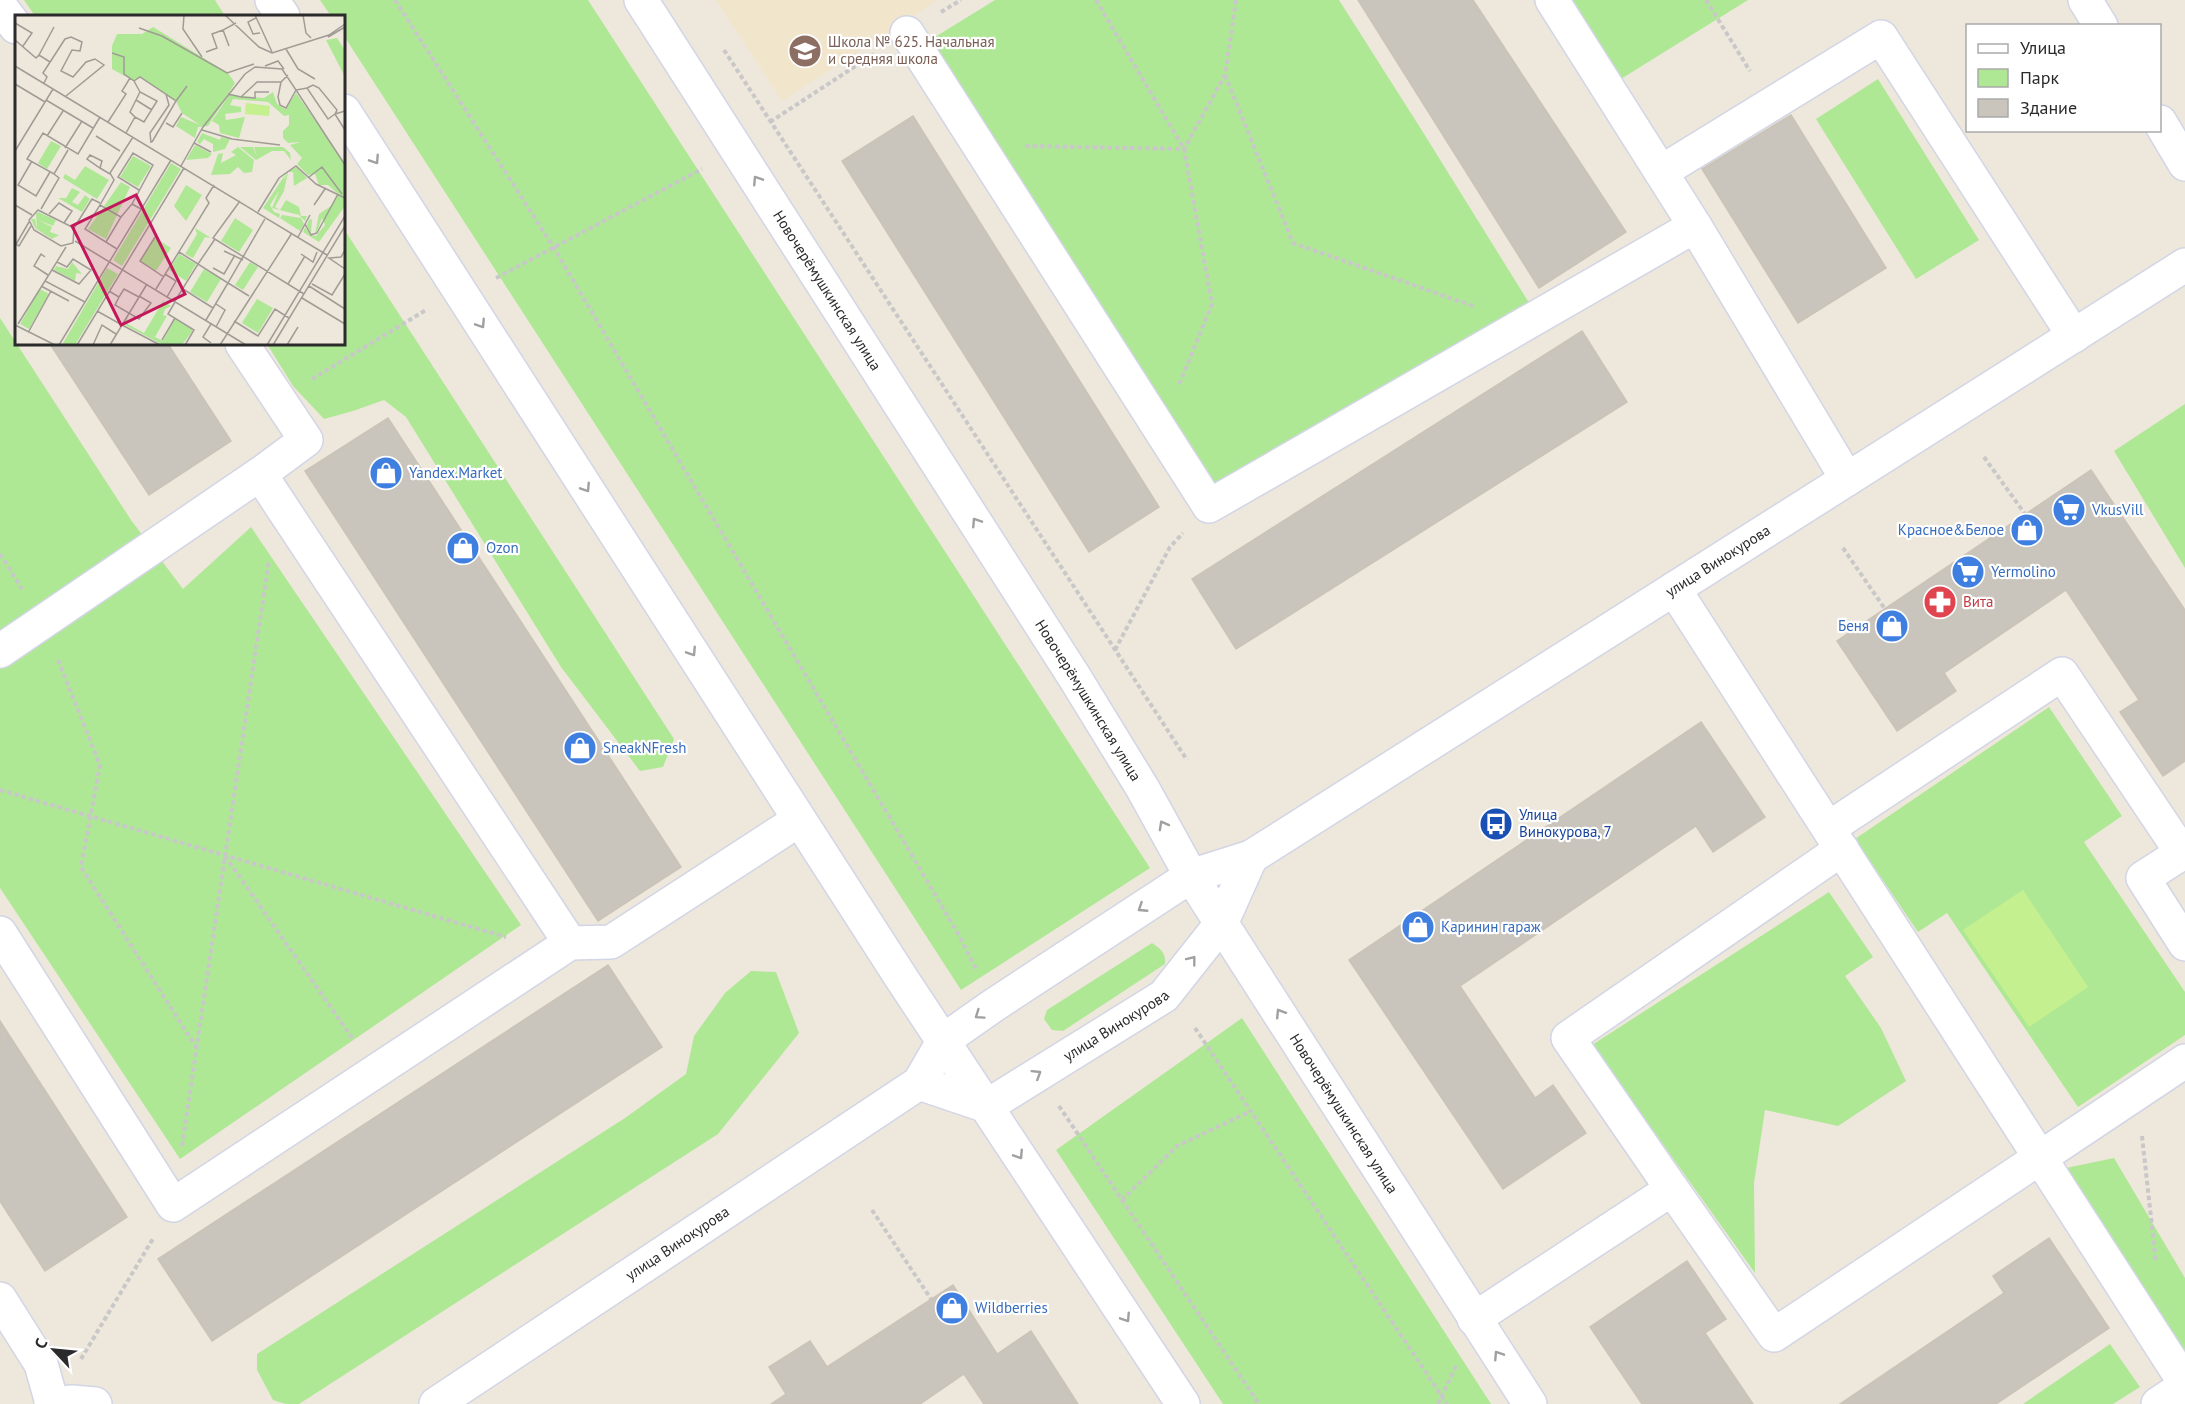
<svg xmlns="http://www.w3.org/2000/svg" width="2185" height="1404" viewBox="0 0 2185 1404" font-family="'PT Sans',sans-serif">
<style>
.education{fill:#f1e5cb}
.green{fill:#afe895}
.pitch{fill:#c5f090}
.building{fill:#c9c4bc;stroke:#cac3b6;stroke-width:1.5}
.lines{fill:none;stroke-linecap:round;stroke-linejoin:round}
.minor-casing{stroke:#d2d5e5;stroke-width:36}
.path{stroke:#c8c8c8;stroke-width:4;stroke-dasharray:4.5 3;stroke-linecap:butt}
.minor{stroke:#fff;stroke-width:33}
.oneway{stroke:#a0a0a0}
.labels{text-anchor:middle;stroke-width:4.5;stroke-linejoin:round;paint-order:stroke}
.education-label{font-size:15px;fill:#785e54;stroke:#fff;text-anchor:start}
.street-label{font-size:15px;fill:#2b2b2b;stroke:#fff}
.shop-label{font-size:15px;fill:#366cbe;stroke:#fff;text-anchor:start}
.health-label{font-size:15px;fill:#be3a42;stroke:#fff;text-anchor:start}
.transit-label{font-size:15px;fill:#164399;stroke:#fff;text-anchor:start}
.inset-road{fill:none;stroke:#a09c95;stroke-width:1.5}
.view{fill:#c2185b;fill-opacity:0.15;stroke:#c2185b;stroke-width:3}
.inset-edge{fill:none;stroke:#2b2b2b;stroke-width:3}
</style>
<rect width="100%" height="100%" fill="#eee7dc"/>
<!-- education -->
<path class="education" d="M716 0H938L782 101Z"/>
<!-- green -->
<path class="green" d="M24 0H215L225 16H35Z
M320 0H588L1150 868 961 990 344 36V16H331Z
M995 0H1339L1421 129 1531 306 1211 503 927 42Z
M1565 0H1748L1616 82Z
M1878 79 1979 240 1916 279 1816 119Z
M344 229 674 739 663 767 640 771 561 667 406 417 384 400 353 411 324 419 293 386 267 344H344Z
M0 318 131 520 183 589 251 527 521 925 180 1159 0 888Z
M2185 404V568L2114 451Z
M2049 707 2122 816 2084 842 2185 992V1035L2078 1107 1947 913 1918 932 1855 839Z
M1829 892 1873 957 1845 976 1881 1028 1906 1081 1838 1126 1765 1110 1754 1183 1755 1273 1592 1045Z
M1152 943C1161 949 1166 953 1165 964L1063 1031 1052 1030 1044 1019 1047 1010Z
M751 971 776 972 799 1033 718 1134 299 1404H286L273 1400 257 1370V1354L625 1118 686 1074 694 1036 725 993Z
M1242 1018 1491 1404H1223L1056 1150Z
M2114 1158 2185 1278V1351L2177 1346 2066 1168Z
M2110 1344 2140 1387 2113 1404H2023Z"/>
<!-- pitch -->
<path class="pitch" d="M2023 890 2088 987 2029 1027 1963 930Z"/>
<!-- building -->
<path class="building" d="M1358 0H1473L1626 232 1539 288Z
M1791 115 1886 268 1798 323 1702 169Z
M913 116 1159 507 1089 552 842 161Z
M1582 331 1627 402 1236 649 1192 579Z
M50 344H168L231 441 149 495Z
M388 418 681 867 598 921 305 471Z
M2091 470 2185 610V761L2163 776 2120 712 2139 700 2066 590 1944 673 1956 691 1897 731 1837 641Z
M1701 722 1765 817 1713 852 1696 826 1460 986 1535 1098 1553 1085 1586 1133 1503 1189 1349 960Z
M608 965 662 1047 212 1341 158 1259Z
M0 1021 127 1217 45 1271 0 1201Z
M2049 1238 2109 1328 1996 1404H1840L2004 1293 1993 1276Z
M1687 1261 1726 1319 1705 1333 1753 1404H1642L1590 1327Z
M953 1285 997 1354 1031 1331 1078 1404H984L964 1374 920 1404H771L786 1394 769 1367 810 1341 827 1367Z"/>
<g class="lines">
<!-- minor casing -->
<g class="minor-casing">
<g id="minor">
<path d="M272 0 283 16"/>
<path id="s1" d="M641 0 1075 678 1143 789 1191 876 1530 1404"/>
<path d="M1552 0 1695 226 1847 479"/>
<path d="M2085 0 2101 26"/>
<path d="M0 6 16 27"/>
<path d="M907 33 1209 506 1695 226"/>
<path d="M344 111 902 979 1183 1404"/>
<path d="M2160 122 2185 164"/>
<path d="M1661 172 1881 37 2074 336"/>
<path d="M242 344 306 440 260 474"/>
<path d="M1674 589 2185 1383"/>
<path d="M0 651 260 474 570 943"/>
<path d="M1829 828 2062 674 2182 853 2143 878 2185 944"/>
<path d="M0 933 173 1205 570 943 611 942 799 820"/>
<path d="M919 1083 987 1106"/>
<path id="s2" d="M987 1106 1164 996 1221 924 1251 857"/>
<path d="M1672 1189 1568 1038 1842 849"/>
<path d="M0 1299 41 1364 52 1403"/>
<path d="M1474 1319 1672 1189 1774 1335 2185 1061"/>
<path d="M51 1404 72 1402 95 1404"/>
<path id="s3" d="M436 1404 919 1083 944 1040 994 1005 1191 876 1251 857 2185 265"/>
<path d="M2158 1404 2185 1386"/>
</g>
</g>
<!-- path -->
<path class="path" d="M395 0 554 248 960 937 976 969
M1096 0 1184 149 1212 304 1179 385
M1706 0 1750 71
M941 12 961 0
M724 50 1187 760
M1225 75 1293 243 1476 307
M770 122 874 54
M1025 146 1184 149 1225 75 1236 0
M496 278 702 169
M312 379 426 310
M1984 457 2025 514
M1843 548 1885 609
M0 554 22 589
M1115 650 1170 547 1183 533
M58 660 100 765 81 867 196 1047
M0 790 506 937
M225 856 353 1039
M1195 1028 1447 1404
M1059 1106 1259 1404
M2142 1136 2156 1263
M182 1146 269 560
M1122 1200 1177 1146 1251 1111
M872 1210 931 1299
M81 1359 154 1237
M1438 1404 1457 1364"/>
<!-- minor -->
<use href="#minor" class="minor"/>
</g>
<!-- one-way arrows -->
<defs><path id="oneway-chevron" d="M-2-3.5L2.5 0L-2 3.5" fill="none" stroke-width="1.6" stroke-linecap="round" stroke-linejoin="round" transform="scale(1.5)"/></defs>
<g class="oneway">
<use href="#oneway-chevron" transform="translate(375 160) rotate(57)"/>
<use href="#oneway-chevron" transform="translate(757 180) rotate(-123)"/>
<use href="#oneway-chevron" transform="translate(481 324) rotate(57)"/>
<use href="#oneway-chevron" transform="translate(586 488) rotate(57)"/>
<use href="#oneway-chevron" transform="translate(976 522) rotate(-123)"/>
<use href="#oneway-chevron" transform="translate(692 652) rotate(57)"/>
<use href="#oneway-chevron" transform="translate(1163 825) rotate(-119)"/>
<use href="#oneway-chevron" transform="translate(1142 908) rotate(147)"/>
<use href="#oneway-chevron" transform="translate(1192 960) rotate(-52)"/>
<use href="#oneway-chevron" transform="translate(1280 1013) rotate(-122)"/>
<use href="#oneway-chevron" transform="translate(979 1015) rotate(145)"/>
<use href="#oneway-chevron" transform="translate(1037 1074) rotate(-32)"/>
<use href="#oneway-chevron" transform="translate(1019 1155) rotate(57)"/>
<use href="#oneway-chevron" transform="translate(1126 1318) rotate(57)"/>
<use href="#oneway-chevron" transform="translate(1498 1355) rotate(-123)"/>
</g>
<!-- icons -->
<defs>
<g id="school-disc" transform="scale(1.725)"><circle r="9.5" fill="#8d6e63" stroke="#fff"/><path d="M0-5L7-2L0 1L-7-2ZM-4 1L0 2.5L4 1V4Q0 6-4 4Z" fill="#fff"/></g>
<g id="shop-disc" transform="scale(1.725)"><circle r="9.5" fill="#3f7fe0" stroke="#fff"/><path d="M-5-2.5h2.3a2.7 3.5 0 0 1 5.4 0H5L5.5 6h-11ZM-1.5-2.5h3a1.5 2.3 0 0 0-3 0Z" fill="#fff"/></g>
<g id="supermarket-disc" transform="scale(1.725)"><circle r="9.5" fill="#3f7fe0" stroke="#fff"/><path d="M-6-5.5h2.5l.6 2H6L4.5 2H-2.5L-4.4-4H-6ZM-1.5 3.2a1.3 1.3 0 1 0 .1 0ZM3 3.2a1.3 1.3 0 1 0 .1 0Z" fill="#fff"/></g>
<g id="pharmacy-disc" transform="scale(1.725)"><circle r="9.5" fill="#e0444e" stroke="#fff"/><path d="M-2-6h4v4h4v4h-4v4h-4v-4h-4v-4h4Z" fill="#fff"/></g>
<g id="bus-disc" transform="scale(1.725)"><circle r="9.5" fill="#1a4fb4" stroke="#fff"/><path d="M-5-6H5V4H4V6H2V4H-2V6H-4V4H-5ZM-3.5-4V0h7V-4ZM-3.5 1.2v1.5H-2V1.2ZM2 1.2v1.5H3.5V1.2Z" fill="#fff"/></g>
</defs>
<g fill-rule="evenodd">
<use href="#school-disc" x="805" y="51"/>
<use href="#shop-disc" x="386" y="473"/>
<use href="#supermarket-disc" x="2069" y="510"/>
<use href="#shop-disc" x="2027" y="530"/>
<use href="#shop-disc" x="463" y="548"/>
<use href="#supermarket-disc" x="1968" y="572"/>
<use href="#pharmacy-disc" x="1940" y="602"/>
<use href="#shop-disc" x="1892" y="626"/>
<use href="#shop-disc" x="580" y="748"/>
<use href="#bus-disc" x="1496" y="824"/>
<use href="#shop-disc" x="1418" y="927"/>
<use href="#shop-disc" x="952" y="1308"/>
</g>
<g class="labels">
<!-- education labels -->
<g class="education-label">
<text x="828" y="47">Школа № 625. Начальная<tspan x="828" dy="17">и средняя школа</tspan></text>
</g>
<!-- street labels -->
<g class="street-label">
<text dy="5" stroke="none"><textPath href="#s1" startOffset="345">Новочерёмушкинская улица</textPath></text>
<text dy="5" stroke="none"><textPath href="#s3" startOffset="1542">улица Винокурова</textPath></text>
<text dy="5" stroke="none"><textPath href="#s1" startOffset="831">Новочерёмушкинская улица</textPath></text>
<text dy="5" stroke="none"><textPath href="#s2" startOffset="152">улица Винокурова</textPath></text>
<text dy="5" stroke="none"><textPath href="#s1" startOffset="1317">Новочерёмушкинская улица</textPath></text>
<text dy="5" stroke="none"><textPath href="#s3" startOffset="290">улица Винокурова</textPath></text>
</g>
<!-- shop labels -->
<g class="shop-label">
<text x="409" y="478">Yandex.Market</text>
<text x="2092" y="515">VkusVill</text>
<text x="2004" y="535" text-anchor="end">Красное&amp;Белое</text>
<text x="486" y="553">Ozon</text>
<text x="1991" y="577">Yermolino</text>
<text x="1869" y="631" text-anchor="end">Беня</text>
<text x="603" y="753">SneakNFresh</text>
<text x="1441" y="932">Каринин гараж</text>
<text x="975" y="1313">Wildberries</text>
</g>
<!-- health labels -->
<g class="health-label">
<text x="1963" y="607">Вита</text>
</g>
<!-- transit labels -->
<g class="transit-label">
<text x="1519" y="820">Улица<tspan x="1519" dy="17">Винокурова, 7</tspan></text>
</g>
</g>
<!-- overview -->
<g transform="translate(15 15)">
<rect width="330" height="330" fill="#eee7dc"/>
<path d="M138 12 213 58 220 68 193 111 183 112 180 123 161 111 166 102 185 110 167 98 161 86 125 62 119 66 97 54V31L102 19H127ZM322 23 329 34 330 62 311 25ZM258 77 262 89 270 94 281 78 330 148V191L304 227 288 217 290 212 295 220 301 221 310 210 307 203 301 219H296L292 210 294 205 297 204 296 218 300 219 304 199 316 191 323 179 313 170H304L300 159 293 160 282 149 287 143 275 130 286 127 273 128 268 123V116L274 110V100L269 101 253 87 218 84 215 90 226 92V97L210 99 211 105 230 102 224 123 205 118 204 110 197 106 214 80 249 83ZM187 118 205 125 206 122 215 124 210 134 198 137V129L189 124 185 129 182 127ZM36 126 46 131 32 154 23 148ZM180 130 197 139 193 143 171 145ZM223 132 239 145 237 157 229 158 223 152 215 159 196 160 203 139 208 138 206 148 221 140 216 137ZM225 132H238L242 142 239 132H268L275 138 276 145 269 136H257L241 145ZM118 141 136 151 123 172 105 162ZM156 148 166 154 107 251 98 245ZM70 151 94 165 82 184 48 163 50 159 60 165ZM282 152 292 163 279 171 278 157H273L269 176 260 192 265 195 271 185 284 192 286 201H292L290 206 284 200 257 193 264 176 255 190 259 197 265 199 264 203 248 193 270 160 269 166 272 157ZM106 167 115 172 91 224 73 214ZM171 170 187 180 171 206 159 191ZM57 173 65 177 57 187 63 190 70 180 75 184 67 197 43 183H51ZM23 197 41 205 38 211 23 205 37 212 35 217 44 220 37 224 20 213 16 204H20L22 214 21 199ZM267 200 286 203 289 209 285 216 265 203ZM220 203 238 215 224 237 206 226ZM180 213 196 223 190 222 178 243 170 239 182 219ZM140 223 156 233 141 256 125 246ZM164 239 181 249 171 266 154 255ZM57 247 67 259 61 258 60 266 39 255 41 251 53 254ZM235 247 243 252 228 275 220 270ZM92 253 103 259 60 330H47ZM189 254 206 264 192 287 175 277ZM25 274 34 279 14 314 5 309ZM242 284 258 293 243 318 227 308ZM148 286 156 291 150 294 148 300 152 301 140 322 148 326 160 304 178 315 167 330H148L108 309 114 300 111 308 129 318Z" fill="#afe895"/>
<path d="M231 88 255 91 254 101 230 99Z" fill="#c5f090"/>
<path class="inset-road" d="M169 0 168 14 187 42M210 0 244 32 257 38 314 20 330 9M240 0 257 37M288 0 291 18 296 23M241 3 233 7 238 19 245 18M0 8 17 18 8 31M124 13 147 21 212 58 239 49M313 22 330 12M0 25 21 43 24 40 35 47M214 31 208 15 221 8M271 34 283 54 300 64M191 37 202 33 197 19 208 15M97 38 109 42V59L119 66 125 77 142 86 129 107 120 102 111 118M24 40 39 12M0 51 312 240M250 51 263 46 269 54M119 66 125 62 161 86 137 127M29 68 32 62 28 58 50 24 56 22 67 27 65 36 57 35 46 56 58 62 71 47 80 44 89 50 51 81M0 69 30 87M292 73 298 70 304 73 322 95 320 99 330 96M213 79 226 82 242 67H266L273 60M226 82 240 83V77H254M31 85 78 113M121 85 137 95M161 86 172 71M120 102 115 97 125 77M93 107 111 79 107 76 115 63M151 108 158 112 167 98M187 115 217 124 265 130M330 115 320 99 313 104 292 73 281 75 330 150M32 121 48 96M81 121 105 136M136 128 135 118 154 90 151 79M179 128 196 137M50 133 67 106M53 135 39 159 12 144 28 118 63 139 85 102M0 136 38 74M17 146 3 170 21 181 35 157M166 151 188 112 230 59 240 52 267 54 281 75 271 93 265 90 263 82 266 67M85 153 87 146 75 140 72 144 85 153 95 159M294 162 307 152 327 179M225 186 198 223 289 279M117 189 138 150 118 138 103 162 124 175M0 190 17 200M85 190 99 165 95 158 118 122M299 190 310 174M26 194 44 163 39 159M23 195 59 213 58 228 46 231 19 215 14 205ZM243 197 264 163 281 151 301 169 330 183M34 199 44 188 57 196 49 208M106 202 117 189 126 194M290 209 296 220 302 218 323 179M59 213 77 184 85 188M140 222 125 246 149 262M283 222 295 200M60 226 231 330M91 227 106 202 85 190 70 214 102 234M1 229 4 231 16 211M0 231 14 207M51 232 30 266 70 287M330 235 326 242 314 243 330 254M209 236 228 245M164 237 183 249 200 224M286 239 298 247 302 237M30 242 26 239 19 251 33 260M198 253 209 259 220 240M37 255 64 269 76 255 58 244 52 252 42 247M150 259 161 266 152 282M273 269 290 241M297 269 317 280 330 259M26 271 54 286M294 271 330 294M141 274 194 188 191 183 199 170M168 274 198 293M94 276 104 282 100 290 124 304 136 288 124 281M234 281 213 268 251 202M104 282 109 274 124 282M287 283 330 309M160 286 183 249 213 268 191 305M160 287 153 299 179 315 170 330M201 289 210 295 201 312M82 296 107 310 132 269M219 306 243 321 260 294 274 303M3 309 30 266M196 309 188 322 196 328M0 310 40 330M14 316 36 276M147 325 160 303M44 330 156 145M62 330 169 153M78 330 87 310 101 319M95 330 107 310 145 330M205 330 277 218M252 330 330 201M258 330 330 211M272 330 283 312"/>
<path class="view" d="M121 180 170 279 106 310 57 211Z"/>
<rect width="330" height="330" class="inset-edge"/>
</g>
<!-- legend -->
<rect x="1966" y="24" width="195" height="108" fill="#ffffff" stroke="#aaaaaa" stroke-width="1.5"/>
<rect x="1978" y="44" width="30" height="9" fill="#ffffff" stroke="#aaaaaa" stroke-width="1.5"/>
<text x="2020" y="54" font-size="18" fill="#2b2b2b">Улица</text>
<rect x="1978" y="69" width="30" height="18" fill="#afe895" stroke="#aaaaaa" stroke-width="1.5"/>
<text x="2020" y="84" font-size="18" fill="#2b2b2b">Парк</text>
<rect x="1978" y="99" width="30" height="18" fill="#c9c4bc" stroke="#aaaaaa" stroke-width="1.5"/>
<text x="2020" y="114" font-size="18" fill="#2b2b2b">Здание</text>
<!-- north arrow -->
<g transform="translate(54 1350) rotate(296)" stroke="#ffffff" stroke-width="4.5" paint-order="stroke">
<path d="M0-4.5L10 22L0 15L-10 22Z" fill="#2b2b2b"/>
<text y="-9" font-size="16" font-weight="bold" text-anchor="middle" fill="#2b2b2b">С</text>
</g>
</svg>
